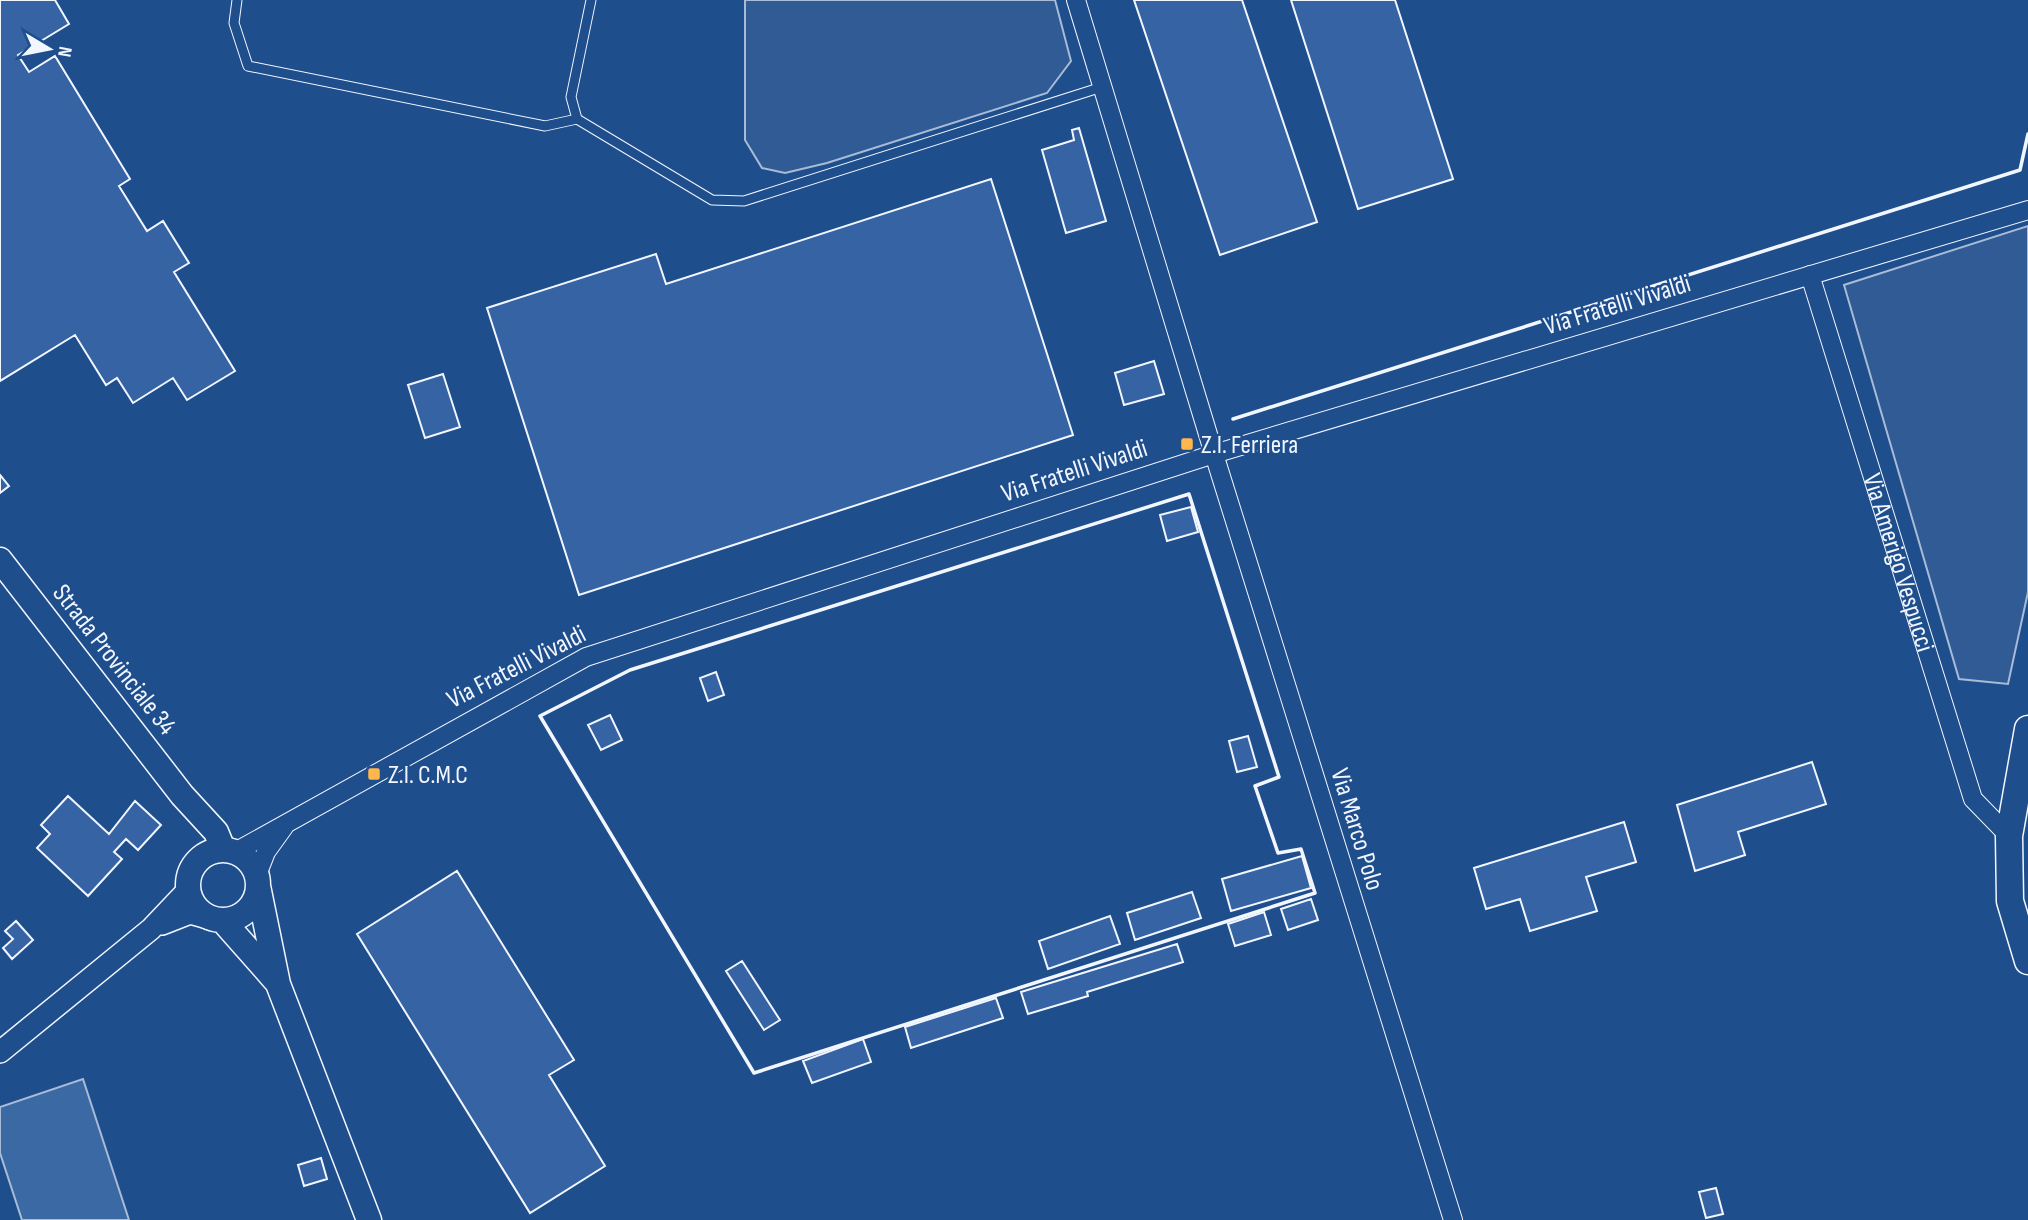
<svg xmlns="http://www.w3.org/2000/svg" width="2028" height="1220" viewBox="0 0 2028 1220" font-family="'Sofia Sans Condensed',sans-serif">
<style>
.parking{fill:#305b95;stroke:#a8bbd7;stroke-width:2}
.water{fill:#3b69a3;stroke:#a8bbd7;stroke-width:2}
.building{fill:#3563a3;stroke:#f2f6ff;stroke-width:2}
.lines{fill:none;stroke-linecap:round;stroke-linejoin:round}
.service-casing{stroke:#f2f6ff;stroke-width:11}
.minor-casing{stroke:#f2f6ff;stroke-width:20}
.tertiary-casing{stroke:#f2f6ff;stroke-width:24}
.secondary-casing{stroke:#f2f6ff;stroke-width:27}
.primary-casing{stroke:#f2f6ff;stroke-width:29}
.service{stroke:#1f4e8c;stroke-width:9}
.minor{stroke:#1f4e8c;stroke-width:18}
.tertiary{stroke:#1f4e8c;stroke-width:21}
.secondary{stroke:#1f4e8c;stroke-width:24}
.primary{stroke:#1f4e8c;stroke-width:26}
.wall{stroke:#f2f6ff;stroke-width:3.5}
.poi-dot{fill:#ffb74d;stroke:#1f4e8c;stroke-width:2.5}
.labels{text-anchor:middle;stroke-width:5;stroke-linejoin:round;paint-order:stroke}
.street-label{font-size:26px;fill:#f2f6ff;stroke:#1f4e8c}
.poi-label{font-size:26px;fill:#f2f6ff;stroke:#1f4e8c;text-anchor:start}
</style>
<rect width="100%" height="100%" fill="#1f4e8c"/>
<!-- parking -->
<path class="parking" d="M745 0H1055L1071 61 1047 93 827 163 785 173 762 168 745 140Z
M2028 226V592L2008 684 1959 679 1844 285Z"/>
<!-- water -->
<path class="water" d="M83 1079 129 1220H22L0 1153V1107Z"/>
<!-- building -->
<path class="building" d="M0 0H55L69 24 18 55 29 72 55 56 130 179 119 186 147 231 163 221 189 263 174 272 235 371 187 400 173 378 133 403 117 378 106 385 75 335 0 381Z
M1134 0H1242L1317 222 1220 255Z
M1291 0H1395L1453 179 1358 209Z
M1079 128 1106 221 1066 233 1042 150 1074 140 1072 130Z
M991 179 1073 435 579 595 487 308 656 254 666 284Z
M1154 361 1164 394 1124 405 1115 373Z
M443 374 460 427 425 438 408 385Z
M0 475 9 486 0 493Z
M1191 507 1198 532 1167 541 1160 515Z
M716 672 724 695 708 701 700 678Z
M610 715 622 740 601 750 588 725Z
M1248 736 1257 767 1237 772 1229 741Z
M1812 762 1826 804 1738 832 1745 855 1695 871 1677 805Z
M68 796 109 834 135 801 161 825 138 850 126 839 114 852 122 859 88 896 37 848 50 834 41 825Z
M1624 822 1636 862 1586 877 1597 911 1530 931 1520 899 1486 909 1474 868Z
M1302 856 1311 888 1231 911 1222 879Z
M457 871 574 1060 549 1075 605 1166 530 1213 357 934Z
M1192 892 1201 918 1135 940 1127 913Z
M1311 899 1318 920 1288 930 1281 909Z
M1264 912 1271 935 1235 946 1228 924Z
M1110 916 1120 944 1048 969 1039 941Z
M16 921 33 940 12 959 3 948 13 939 5 931Z
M1177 944 1183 962 1087 992 1088 996 1028 1014 1021 992Z
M742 961 780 1020 764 1030 726 971Z
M996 998 1003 1018 911 1048 905 1027Z
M863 1039 871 1062 812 1083 803 1061Z
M321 1158 327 1179 304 1186 298 1165Z
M1716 1188 1723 1214 1706 1218 1699 1192Z"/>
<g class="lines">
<!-- service casing -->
<g class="service-casing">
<path id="service" d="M237 0 234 23 248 66 545 126 577 119
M591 0 571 97 577 119 712 200 744 201 1102 87"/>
</g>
<!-- minor casing -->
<g class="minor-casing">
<g id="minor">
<path d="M1076 0 1214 454 1453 1220"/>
<path id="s1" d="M1810 275 1973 799 2009 836"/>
<path d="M235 852 586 657 1214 454 2028 210"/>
<path d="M257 875 266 852 284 827"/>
</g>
</g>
<!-- tertiary casing -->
<g class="tertiary-casing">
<path id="tertiary" d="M162 924 190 913 211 919
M0 1052 151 929 188 890"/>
</g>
<!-- secondary casing -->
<g class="secondary-casing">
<path id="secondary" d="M0 560 182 795 216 832 223 849
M188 885a35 35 0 1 1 70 0a35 35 0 1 1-70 0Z
M258 886 278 984 369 1220
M223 921 275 980"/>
</g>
<!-- primary casing -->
<g class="primary-casing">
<path id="primary" d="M2028 729 2009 836 2010 901 2028 961"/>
</g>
<!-- service -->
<use href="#service" class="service"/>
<!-- minor -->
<use href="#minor" class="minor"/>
<!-- tertiary -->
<use href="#tertiary" class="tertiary"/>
<!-- secondary -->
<use href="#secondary" class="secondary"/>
<!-- primary -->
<use href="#primary" class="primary"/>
<!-- wall -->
<path class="wall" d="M1233 419 2020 170 2028 134
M1189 494 1279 777 1255 786 1278 853 1301 849 1315 893 754 1073 540 716 630 670Z"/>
</g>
<!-- markers -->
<g class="poi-dot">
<rect x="1180" y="437" width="14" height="14" rx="3.5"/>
<rect x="367" y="767" width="14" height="14" rx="3.5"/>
</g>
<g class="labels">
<!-- street labels -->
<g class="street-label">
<text transform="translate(1617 304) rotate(-17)" y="9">Via Fratelli Vivaldi</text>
<text transform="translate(1074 470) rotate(-18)" y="9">Via Fratelli Vivaldi</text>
<text dy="9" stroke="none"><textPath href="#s1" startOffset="301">Via Amerigo Vespucci</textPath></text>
<text transform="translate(115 659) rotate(52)" y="9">Strada Provinciale 34</text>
<text transform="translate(516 666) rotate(-27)" y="9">Via Fratelli Vivaldi</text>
<text transform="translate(1358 829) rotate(73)" y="9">Via Marco Polo</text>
</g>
<!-- poi labels -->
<g class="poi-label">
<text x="1201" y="453">Z.I. Ferriera</text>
<text x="388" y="783">Z.I. C.M.C</text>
</g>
</g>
<!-- north arrow -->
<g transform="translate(49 49) rotate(100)" stroke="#1f4e8c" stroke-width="5" paint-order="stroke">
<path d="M0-5L12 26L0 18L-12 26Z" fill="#f2f6ff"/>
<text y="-10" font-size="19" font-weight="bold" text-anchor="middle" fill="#f2f6ff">N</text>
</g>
</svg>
